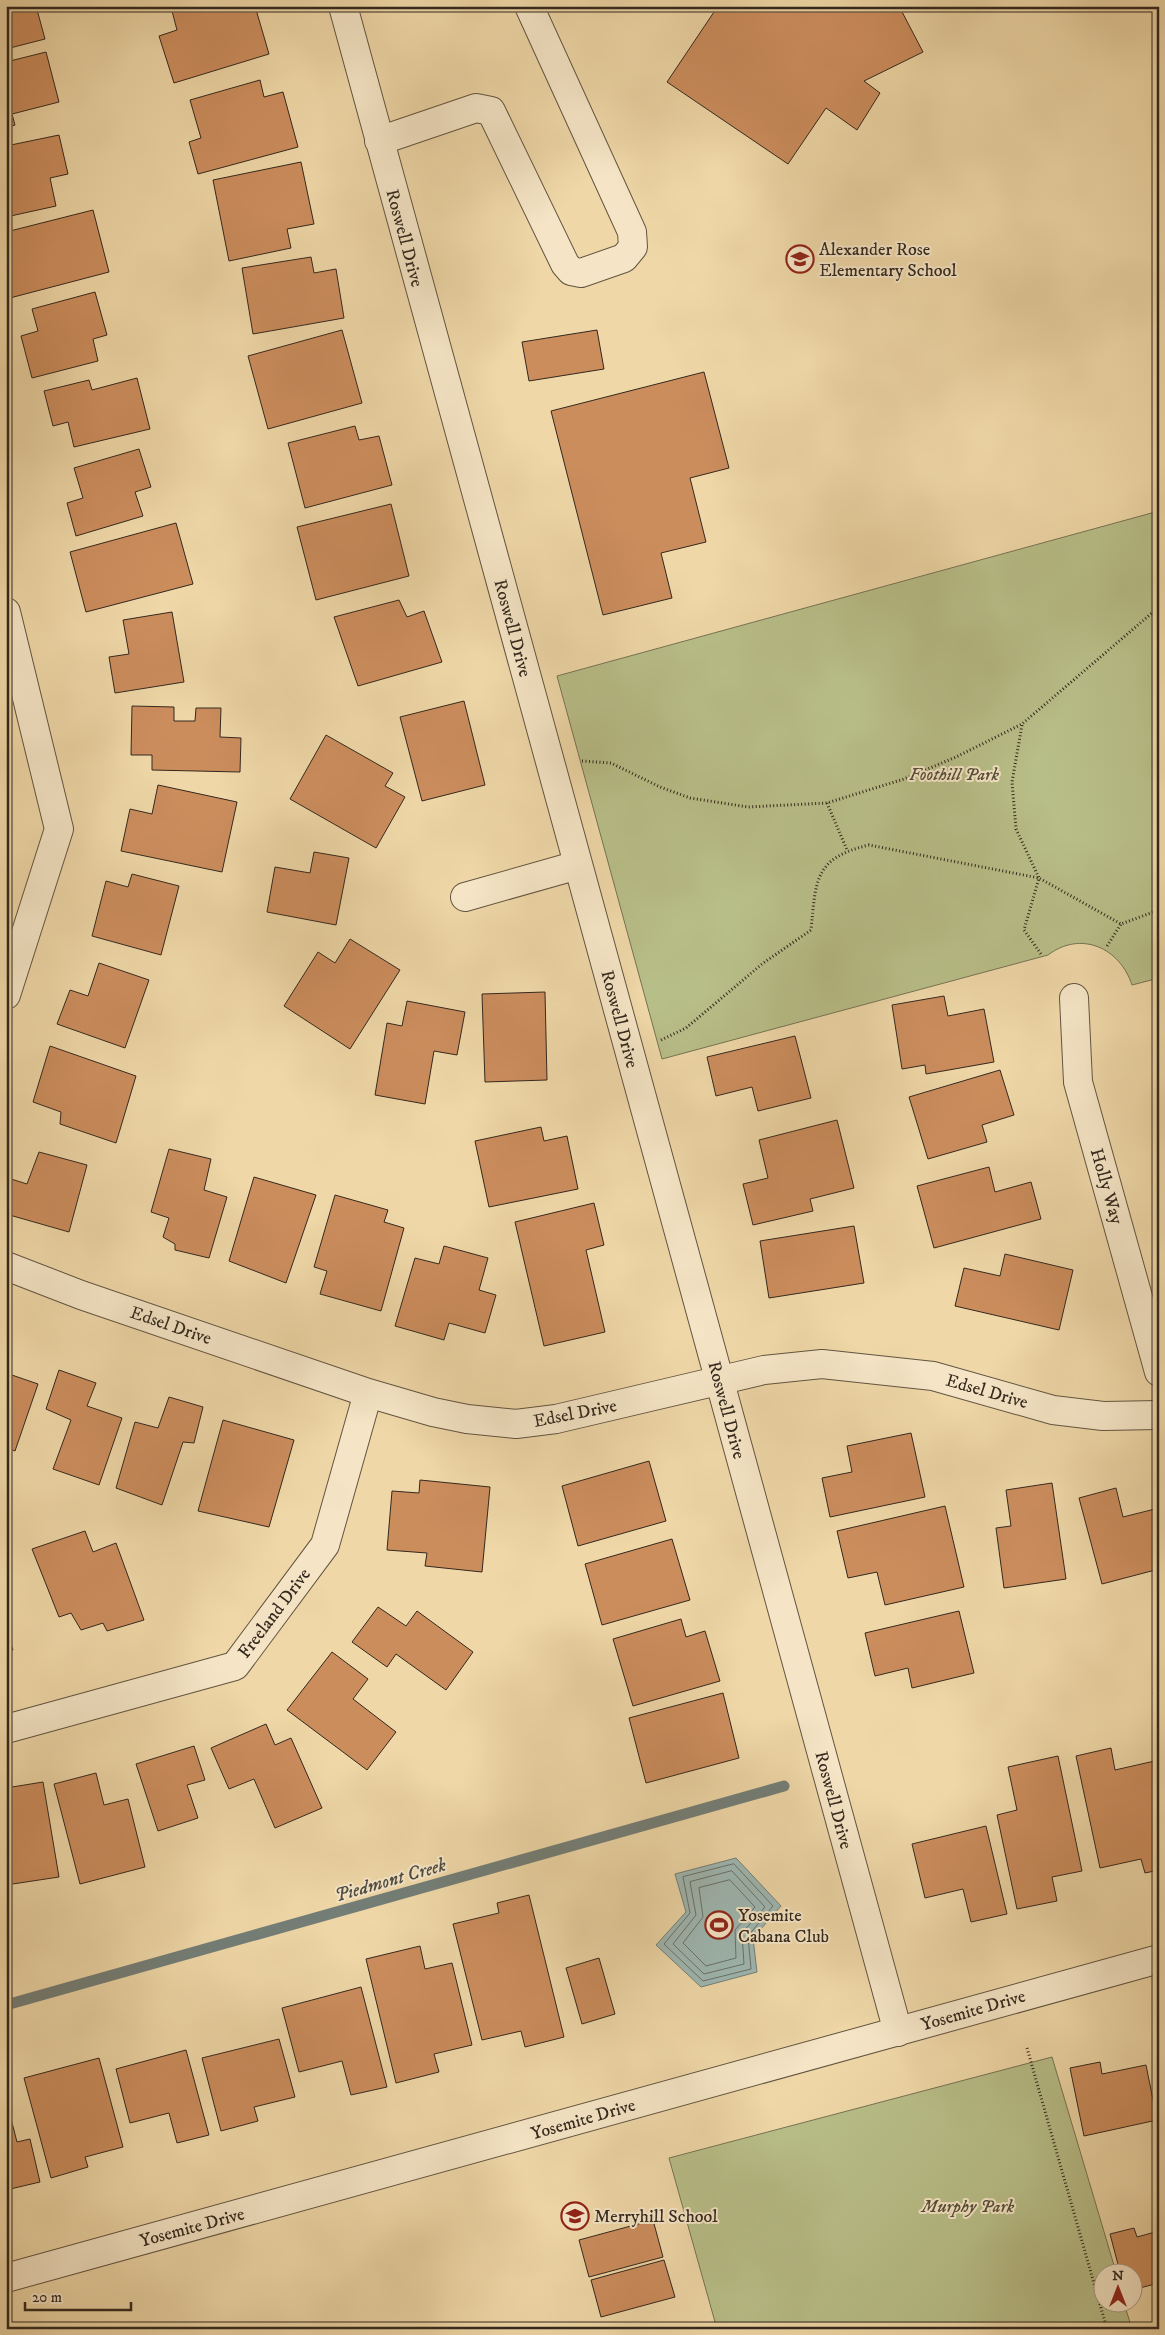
<svg xmlns="http://www.w3.org/2000/svg" width="1165" height="2335" viewBox="0 0 1165 2335" font-family="'IM FELL DW Pica',serif">
<style>
.green{fill:#b8be88;stroke:#767353}
.water{fill:#9eb7b2;stroke:#737e77}
.lines{fill:none;stroke-linecap:round;stroke-linejoin:round}
.shore{stroke:#687068;stroke-width:1}
.stream{stroke:#737e77;stroke-width:11}
.building{fill:#cc8d5d;stroke:#33281e}
.minor-casing{stroke:#625440;stroke-width:30}
.path{stroke:#33281e;stroke-width:3;stroke-dasharray:1 2.5;stroke-linecap:butt}
.minor{stroke:#f5e5c6;stroke-width:28}
.labels{text-anchor:middle;stroke-width:4;stroke-linejoin:round;paint-order:stroke}
.street-label{font-size:18px;fill:#33281e;stroke:#f5e5c6}
.poi-label{font-size:18px;fill:#33281e;stroke:#f5e5c6;text-anchor:start}
.park-label{font-size:18px;font-style:italic;fill:#544e38;stroke:#f5e5c6}
.water-label{font-size:19px;font-style:italic;fill:#4e4c43;stroke:#f5e5c6}
</style>
<rect width="100%" height="100%" fill="#efd7a7"/>
<filter id="stains"><feTurbulence type="fractalNoise" baseFrequency=".004" numOctaves="4"/><feColorMatrix values="0 0 0 0 .2 0 0 0 0 .09 0 0 0 0 .02 0 0 0 .5 -.17"/></filter>
<radialGradient id="worn" r=".72"><stop offset=".6" stop-color="#630" stop-opacity="0"/><stop offset="1" stop-color="#630" stop-opacity=".3"/></radialGradient>
<!-- green -->
<path class="green" d="M1159 511V978L1132 985C1120 948 1081 930 1048 955L662 1059 557 676Z
M1052 2057 1116 2272H1102V2302L1124 2303 1132 2329H717L669 2158Z"/>
<!-- water -->
<path class="water" d="M736 1858 781 1906 753 1938 757 1972 701 1987 656 1945 686 1912 675 1874Z"/>
<g class="lines">
<!-- shore -->
<path class="shore" d="M734 1864 773 1906 748 1936 751 1969 703 1981 664 1944 690 1913 683 1877Z
M732 1871 765 1907 742 1933 744 1964 704 1974 673 1944 696 1915 690 1882Z
M730 1880 755 1907 735 1930 736 1958 706 1966 683 1943 703 1917 699 1888Z"/>
<!-- stream -->
<path class="stream" d="M6 2005 784 1786"/>
</g>
<!-- building -->
<path class="building" d="M6 6H36L45 39 6 49Z
M189 6H255L269 54 174 83 159 36 177 30 172 11Z
M718 6H774L779 10 786 6H899L923 52 864 81 880 93 857 130 826 108 788 164 667 82Z
M46 52 59 102 12 114 15 125 6 128V62Z
M260 80 264 97 283 92 298 147 198 174 189 142 201 138 190 100Z
M59 135 68 174 50 178 56 206 6 217V146Z
M301 162 314 224 287 229 291 248 229 261 213 180Z
M93 210 109 272 6 299V232Z
M311 257 314 273 336 269 344 318 253 334 242 268Z
M95 292 107 335 93 339 98 361 32 378 21 336 38 331 32 309Z
M342 330 362 403 268 429 248 356Z
M597 330 604 369 529 381 522 342Z
M704 372 729 468 690 478 706 542 661 553 672 598 603 615 551 411Z
M137 378 150 429 74 447 68 422 53 426 44 391 89 380 92 390Z
M355 426 359 440 379 436 392 485 305 508 288 443Z
M139 449 151 487 135 492 143 516 76 536 67 503 83 498 74 468Z
M391 504 409 576 316 600 297 527Z
M176 523 193 584 86 612 70 552Z
M399 600 407 617 424 611 442 662 358 686 334 617Z
M172 612 184 682 115 693 109 657 129 654 123 620Z
M464 701 485 785 422 801 400 717Z
M132 706 174 707V721H195L196 708H221L220 737 241 738 240 772 152 770V755H131Z
M326 735 393 773 385 786 405 797 376 848 290 799Z
M158 785 237 802 222 872 121 851 130 809 152 814Z
M314 852 349 858 336 925 267 912 275 867 310 873Z
M132 874 179 886 161 955 92 936 106 881 128 887Z
M350 939 400 970 350 1049 284 1006 318 952 335 963Z
M99 963 149 980 125 1048 57 1024 70 990 88 996Z
M545 992 547 1080 485 1082 482 994Z
M944 996 948 1016 984 1009 994 1062 926 1074 925 1065 902 1069 892 1005Z
M407 1001 465 1012 457 1055 434 1051 425 1104 375 1095 387 1023 402 1026Z
M795 1036 811 1098 758 1111 752 1087 716 1096 707 1057Z
M50 1046 136 1076 116 1143 60 1124 61 1112 33 1102Z
M1000 1070 1014 1115 982 1125 987 1142 928 1159 909 1097Z
M1159 1103V1118L1155 1104Z
M837 1120 854 1188 810 1199 813 1211 753 1225 743 1184 768 1178 759 1140Z
M541 1127 544 1141 567 1136 578 1189 489 1207 475 1141Z
M169 1149 211 1159 204 1190 227 1197 209 1258 175 1250V1244L163 1237 169 1218 151 1212Z
M39 1152 87 1165 69 1232 6 1214V1195L11 1179 27 1184Z
M989 1167 995 1192 1031 1182 1041 1219 934 1248 917 1186Z
M254 1177 316 1195 286 1283 229 1261Z
M335 1195 388 1210 384 1222 404 1228 381 1311 320 1294 327 1271 314 1267Z
M594 1203 604 1245 586 1250 605 1332 544 1346 515 1222Z
M854 1226 864 1283 769 1298 760 1241Z
M444 1246 488 1258 479 1290 496 1295 485 1333 449 1323 444 1340 395 1326 415 1258 439 1264Z
M1005 1254 1073 1270 1059 1330 955 1306 964 1268 1000 1276Z
M6 1351 12 1353 6 1371Z
M59 1370 96 1383 87 1406 122 1418 99 1485 53 1469 71 1420 46 1409Z
M6 1373 38 1384 15 1451 6 1447Z
M169 1397 203 1407 194 1443 183 1442 162 1505 116 1488 135 1422 158 1428Z
M223 1420 294 1440 269 1527 198 1511Z
M911 1433 925 1497 830 1517 822 1478 852 1472 847 1446Z
M649 1461 666 1521 578 1546 562 1486Z
M420 1480 490 1487 482 1572 425 1566 427 1553 387 1550 392 1491 419 1493Z
M1052 1483 1066 1579 1004 1588 996 1528 1011 1526 1006 1490Z
M1116 1488 1123 1517 1159 1508V1569L1102 1584 1079 1498Z
M945 1506 964 1587 885 1605 877 1572 848 1578 837 1531Z
M85 1531 93 1552 116 1543 144 1620 107 1631 103 1623 81 1630 71 1613 59 1617 32 1549Z
M672 1539 690 1600 602 1625 585 1564Z
M378 1607 406 1626 417 1611 473 1652 446 1690 396 1654 387 1667 352 1642Z
M959 1611 974 1673 912 1688 908 1668 875 1676 865 1633Z
M681 1619 686 1637 705 1631 720 1681 633 1706 613 1639Z
M6 1629 13 1650 6 1651Z
M332 1652 368 1679 353 1699 396 1732 367 1770 287 1710Z
M1159 1691V1713L1153 1693Z
M723 1693 739 1758 646 1783 629 1718Z
M266 1724 275 1745 291 1738 322 1808 275 1828 254 1779 229 1789 211 1748Z
M194 1746 205 1780 187 1785 198 1818 158 1831 136 1764Z
M1111 1748 1115 1770 1159 1760V1870L1145 1873 1141 1859 1100 1868 1076 1756Z
M1058 1756 1082 1871 1052 1877 1057 1901 1017 1909 997 1815 1017 1810 1008 1767Z
M96 1773 104 1805 128 1799 145 1867 80 1884 54 1784Z
M43 1782 59 1877 6 1885V1788Z
M986 1826 1007 1914 971 1922 963 1889 925 1898 912 1844Z
M529 1895 564 2037 525 2047 521 2031 482 2040 453 1924 499 1913 497 1903Z
M420 1946 425 1969 452 1963 472 2045 434 2054 439 2072 396 2083 366 1959Z
M599 1958 615 2014 582 2024 566 1968Z
M361 1987 387 2087 351 2095 342 2061 299 2072 282 2008Z
M279 2039 295 2097 254 2107 258 2121 221 2131 202 2058Z
M186 2050 209 2135 177 2143 169 2113 130 2123 116 2069Z
M99 2058 123 2147 85 2157 88 2167 51 2178 24 2078Z
M1100 2062 1102 2074 1146 2065 1157 2120 1084 2136 1070 2068Z
M6 2099 17 2142 30 2139 40 2182 6 2190Z
M653 2220 663 2257 589 2277 579 2240Z
M1134 2228 1137 2237 1159 2231V2283L1132 2290V2272H1120L1110 2234Z
M664 2260 675 2297 601 2317 591 2280Z"/>
<g class="lines">
<!-- minor casing -->
<g class="minor-casing">
<path id="minor" d="M343 6 898 2032
M379 141 476 108 491 111 565 264 571 271 581 273 624 258 633 247 632 232 529 6
M6 612 59 829 6 995
M465 897 578 865
M1074 998 1078 1082 1159 1372
M6 1266 81 1295 368 1393 433 1412 467 1419 516 1424 556 1419 764 1370 822 1364 933 1376 1053 1410 1103 1416 1159 1415
M6 1729 235 1666 325 1545 368 1393
M6 2278 1159 1959"/>
</g>
<!-- path -->
<path class="path" d="M1022 725 1012 782 1016 829 1039 878 1024 930 1041 954
M582 761 611 763 660 787 690 798 748 807 827 803 904 779 956 757 1022 724 1159 607
M827 803 847 850
M1107 946 1121 924
M661 1040 686 1028 762 964 811 930C816 880 814 858 869 845L1039 878 1121 924 1159 910
M1027 2048 1107 2329"/>
<!-- minor -->
<use href="#minor" class="minor"/>
</g>
<!-- icons -->
<defs>
<g id="school-ring" transform="scale(1.4375)"><circle r="9.5" fill="#f5e5c6" stroke="#8f2418" stroke-width="1.5"/><path d="M0-5L7-2L0 1L-7-2ZM-4 1L0 2.5L4 1V4Q0 6-4 4Z" fill="#8f2418"/></g>
<g id="stadium-ring" transform="scale(1.4375)"><circle r="9.5" fill="#f5e5c6" stroke="#8f2418" stroke-width="1.5"/><path d="M0-5a6.5 5 0 1 0 0 10a6.5 5 0 1 0 0-10ZM-3.5-1.8h7v3.6h-7Z" fill="#8f2418"/></g>
</defs>
<g fill-rule="evenodd">
<use href="#school-ring" x="800" y="259"/>
<use href="#stadium-ring" x="719" y="1925"/>
<use href="#school-ring" x="575" y="2216"/>
</g>
<g class="labels">
<!-- street labels -->
<g class="street-label">
<text transform="translate(405 238) rotate(75)" y="6">Roswell Drive</text>
<text transform="translate(513 628) rotate(75)" y="6">Roswell Drive</text>
<text transform="translate(620 1019) rotate(75)" y="6">Roswell Drive</text>
<text transform="translate(1107 1186) rotate(74)" y="6">Holly Way</text>
<text transform="translate(171 1325) rotate(19)" y="6">Edsel Drive</text>
<text transform="translate(987 1391) rotate(16)" y="6">Edsel Drive</text>
<text transform="translate(727 1410) rotate(75)" y="6">Roswell Drive</text>
<text transform="translate(575 1413) rotate(-11)" y="6">Edsel Drive</text>
<text transform="translate(274 1613) rotate(-53)" y="6">Freeland Drive</text>
<text transform="translate(834 1800) rotate(75)" y="6">Roswell Drive</text>
<text transform="translate(973 2010) rotate(-16)" y="6">Yosemite Drive</text>
<text transform="translate(583 2119) rotate(-16)" y="6">Yosemite Drive</text>
<text transform="translate(192 2227) rotate(-15)" y="6">Yosemite Drive</text>
</g>
<!-- poi labels -->
<g class="poi-label">
<text x="819" y="255">Alexander Rose<tspan x="819" dy="21">Elementary School</tspan></text>
<text x="738" y="1921">Yosemite<tspan x="738" dy="21">Cabana Club</tspan></text>
<text x="594" y="2222">Merryhill School</text>
</g>
<!-- park labels -->
<g class="park-label">
<text x="954" y="780">Foothill Park</text>
<text x="968" y="2212">Murphy Park</text>
</g>
<!-- water labels -->
<g class="water-label">
<text transform="translate(390 1879) rotate(-16)" y="7">Piedmont Creek</text>
</g>
</g>
<!-- margin -->
<rect width="1165" height="2335" fill="none" stroke="#efd7a7" stroke-width="25"/>
<rect x="8" y="8" width="1150" height="2320" fill="none" stroke="#33281e" stroke-width="2.5"/>
<rect x="12" y="12" width="1140" height="2310" fill="none" stroke="#33281e"/>
<!-- north arrow -->
<g transform="translate(1118 2288)"><circle r="24" fill="#f5e5c6" stroke="#a79983"/>
<path d="M0-4L9 19L0 12L-9 19Z" fill="#8f2418"/>
<text y="-8" font-size="14" font-weight="bold" text-anchor="middle" fill="#33281e">N</text>
</g>
<!-- scale -->
<path d="M25 2302v8h106v-8" fill="none" stroke="#33281e" stroke-width="2.5"/>
<text x="32" y="2302" font-size="15" fill="#33281e" stroke="#f5e5c6" stroke-width="4" paint-order="stroke">20 m</text>
<rect width="100%" height="100%" filter="url(#stains)"/>
<rect width="100%" height="100%" fill="url(#worn)"/>
</svg>
